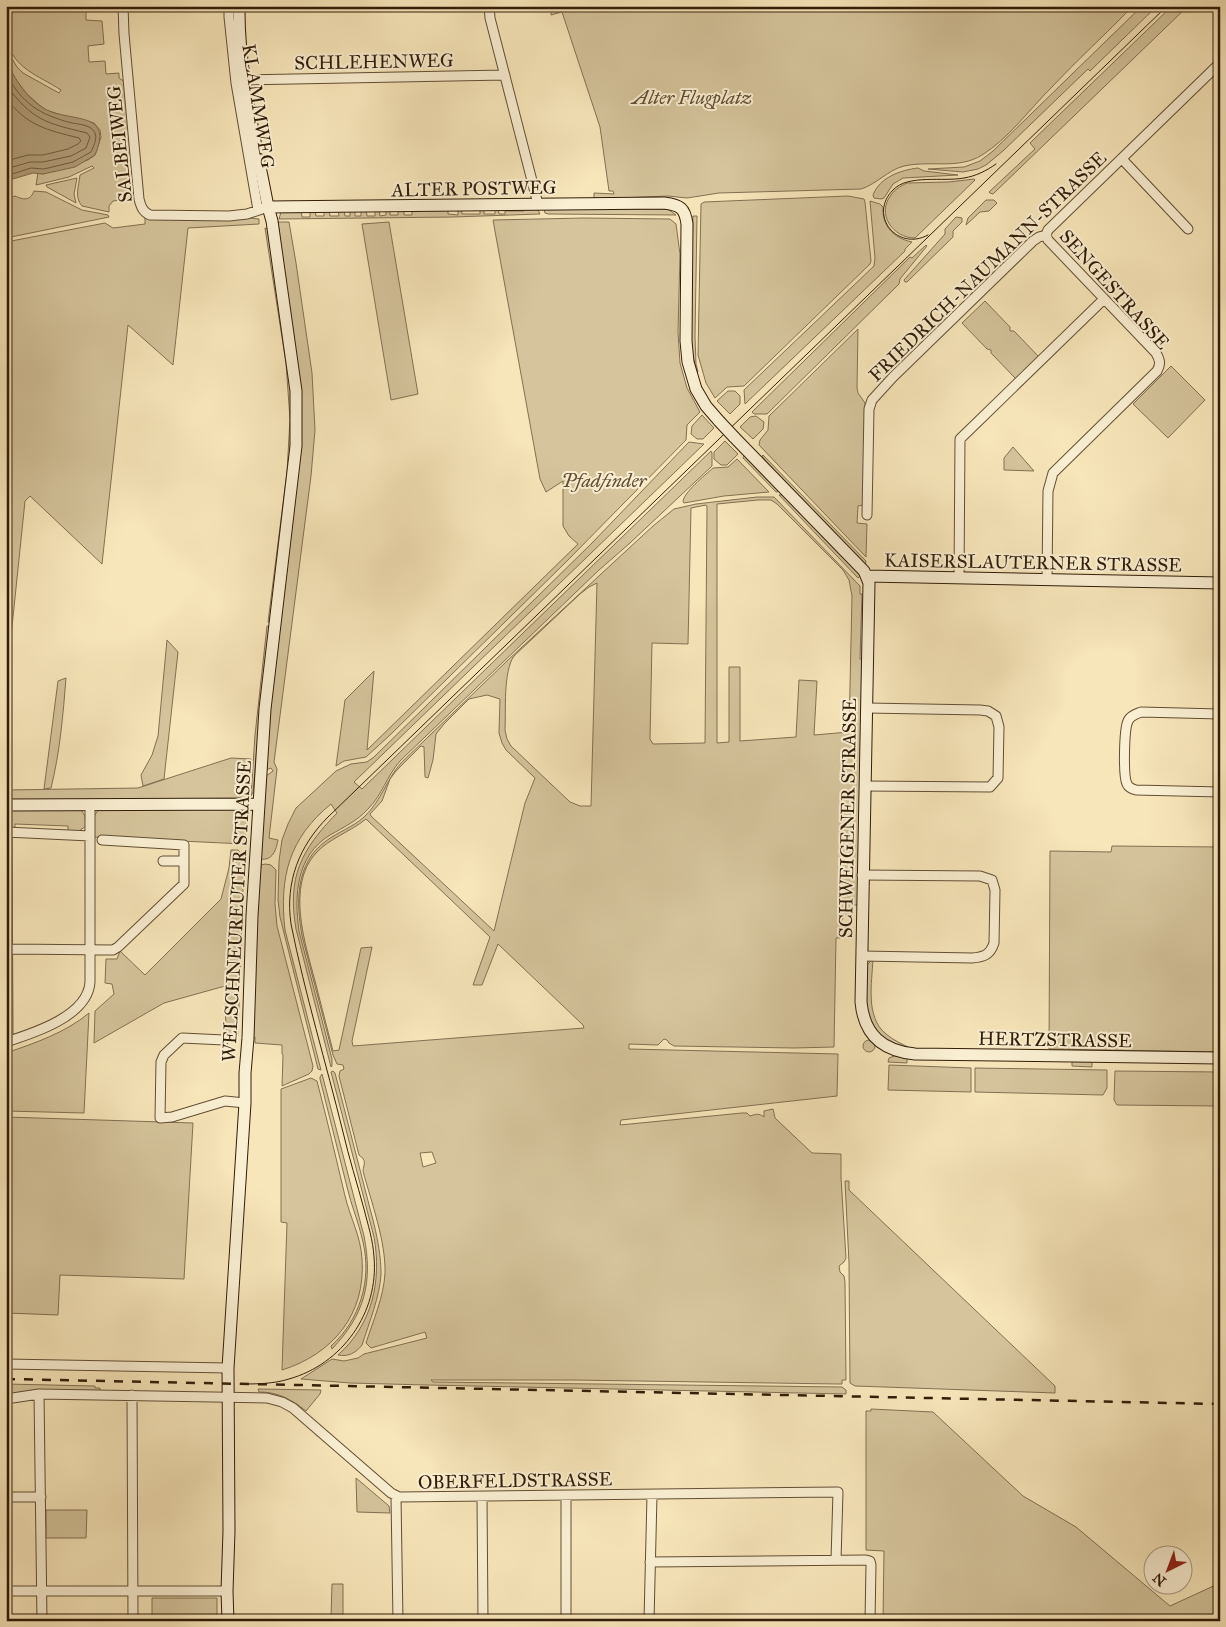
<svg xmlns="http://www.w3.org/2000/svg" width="1226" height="1627" viewBox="0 0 1226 1627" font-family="'IM FELL Great Primer',serif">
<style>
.green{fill:#d5c49c;stroke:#837052;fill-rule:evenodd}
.water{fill:#b4a17d;stroke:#806c4e}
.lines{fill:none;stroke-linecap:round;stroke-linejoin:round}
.shore{stroke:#725e42;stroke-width:1}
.street-casing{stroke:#624e34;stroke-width:11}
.secondary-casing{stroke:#311c08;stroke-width:13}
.street{stroke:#faefd2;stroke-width:9}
.secondary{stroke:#faefd2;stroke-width:11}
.tram{stroke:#311c08;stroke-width:1}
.rail{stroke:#311c08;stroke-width:2.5;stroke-dasharray:9 9;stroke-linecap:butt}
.secondary-bridge-casing{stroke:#311c08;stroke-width:13;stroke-linecap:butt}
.secondary-bridge{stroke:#faefd2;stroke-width:11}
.labels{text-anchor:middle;stroke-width:4;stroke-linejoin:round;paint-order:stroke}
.street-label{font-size:19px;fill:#311c08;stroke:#faefd2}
.park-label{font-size:19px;font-style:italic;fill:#624e34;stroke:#faefd2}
</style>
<rect width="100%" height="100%" fill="#f7e6ba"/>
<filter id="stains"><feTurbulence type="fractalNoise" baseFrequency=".004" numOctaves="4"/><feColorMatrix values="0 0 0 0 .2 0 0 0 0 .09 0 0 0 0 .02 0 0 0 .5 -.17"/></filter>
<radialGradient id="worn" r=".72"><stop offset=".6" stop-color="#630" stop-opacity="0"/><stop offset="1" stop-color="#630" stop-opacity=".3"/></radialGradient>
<!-- green -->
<path class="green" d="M6 6H86V20L102 21 104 44 88 46 89 62 105 61 106 74 119 73V78L125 82 137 201 128 199 113 201 109 206V212L82 206C74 197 79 186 80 175L94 168 92 166 69 177 36 185 38 173 43 174 88 160 95 155 101 137 100 130 94 123 58 114 46 110 38 104 25 92 14 77 6 61V48L17 67 23 73 59 93 61 90C38 75 13 69 6 38 5 28 6 16 6 6Z
M551 6H1133C1106 34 1077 60 1050 89 1030 109 1007 140 982 155 958 170 931 160 904 166 888 170 877 184 861 189L719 193 687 198 668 196 594 199V193L614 194 613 191H609L600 127 562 12 551 15Z
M1142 6H1157L1090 71 1088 69 1003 151 986 165 978 169 963 172 928 169 964 167 980 161 993 151Z
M1172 6H1188L993 194 990 193 989 192 1035 149 1030 143Z
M918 168 924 171 958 175 903 178 893 184 884 198 881 199 874 198 873 195C880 177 901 170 918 168Z
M77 178 74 194 76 203 47 187 46 185Z
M974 179 975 180 915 238C893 238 876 214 891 195 895 189 901 186 907 183L949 182Z
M34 191 46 192 82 210 108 215 109 217 6 238V199L15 196C24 200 30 201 34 191Z
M848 196 864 199 865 202 871 261 870 264 744 386 727 387 715 398 706 383 698 355 701 204 704 202Z
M986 200H994L997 203 989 211 980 212 966 225 968 218Z
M870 201 880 204 883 207C882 226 893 238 912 242L905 249V251L745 404 744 390 874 266 875 258Z
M461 208 462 214H480V209L484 208V214H495V208H498L499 214H505V211H524L525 208H537L540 214 453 217 279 219 281 212 301 210 302 217H310V210H315L316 216H324V210H329L330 216H339L338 210H344L345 216H350V210H355V216H361V209H366L367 216H375V209H379L380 216 386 215V209H390V215H398V209H404V215H412V209H448V214L458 215V209Z
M544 209H668L676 215 548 214 545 213Z
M693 216H697L695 336 696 364 698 372H697L691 348 690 336Z
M956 217 962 218V222L953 231V237L907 282H905L904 280 945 234V229Z
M145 218 192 220 249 218 259 219V224L188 228 173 365 128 325 102 564 30 496 25 501 6 685V242L105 223 113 228 145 224Z
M584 218 670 219 676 224 680 254 678 332 680 363 687 388 700 412 687 425 686 440 566 562 390 735 366 757 344 761 336 766 345 700 374 671 367 750 578 544 569 536 563 526V481L546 492 540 479 493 220Z
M278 222H289L296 263 312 373 315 430 311 476 274 762 277 769 269 838 278 840C276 850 273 861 260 859L266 776 273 771 271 768 266 770 271 703 301 449Z
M389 222 418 394 391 400 362 224Z
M265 228 268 229 292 389V454L271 623 268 622 287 472 290 419 286 363Z
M926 245 927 246 900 279 899 284 767 414H754L752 412 910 257 912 258Z
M985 301 1010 327V331H1014L1039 357 1016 379 991 353V350L987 349 962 323Z
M858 329 857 388 858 393 865 403 863 505 858 506 857 523 867 524 866 557 759 445 760 440 768 430 769 416Z
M1171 366 1205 400 1168 438 1133 404Z
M728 391H735L740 396V404L730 414 717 401Z
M702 415 714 428 703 439H697L691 434 692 426Z
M756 416 764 422 763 429 753 439 740 427 750 417Z
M725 441 738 454 727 465H721L714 459V452Z
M689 442 704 444 354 782 362 789 711 451 712 453V466L630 543 599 570 400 761C387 776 382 795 368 809 357 821 344 827 330 835 296 856 294 895 299 931L332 1059V1066L331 1067 296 929C287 877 301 850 337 813L331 804C289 838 279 877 285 930L321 1070 318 1069 280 917 278 900 279 861 282 840 288 824 296 808 336 771 351 764 367 762 374 757 592 543Z
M1013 447 1034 471 1004 470V458Z
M745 454 780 491 776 492 743 458Z
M763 455 866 561 865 566 776 474 762 456Z
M737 459 769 492 724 496 684 503 683 502C683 493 705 475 713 468L728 467Z
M779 495H783L861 575 858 578Z
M757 497H774L860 586V594H862L860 659H863L858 903 857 905H851L850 910 840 922V938H836L834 1047 794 1048 674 1046 669 1043 667 1040 664 1039 658 1045 629 1044V1049L838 1054 837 1096 621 1120 620 1125 742 1113H747L750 1116C756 1114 759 1113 764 1117V1111L773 1109 775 1118 812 1153 841 1154V1178L846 1258 844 1262 839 1266 840 1272 844 1276 845 1282 846 1380H842V1384H838L572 1380H431L433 1382 842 1387 846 1390V1394L427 1385 350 1383 301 1379 332 1359 344 1361 358 1358 364 1354 427 1338 425 1332 371 1348 366 1343C373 1321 384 1296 385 1273 386 1242 371 1201 363 1171 364 1163 367 1161 359 1155L339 1076 340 1071 344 1069 343 1065 337 1064 333 1055 302 936C296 903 295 863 326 841 338 832 353 827 364 817 382 800 386 780 401 763L508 660 653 526 674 509 696 504ZM758 500H771L777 504 843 570 849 580 852 596 849 732 814 735 817 681 799 680 796 737 740 741V667H729V742L717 743V504ZM706 505 707 507 705 743 653 744 650 739 652 643 688 644 691 508ZM597 583 591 806H580L570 802 511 746 507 739 505 730C506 710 503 672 514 656L580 594 589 587ZM487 695 500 699 499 733 502 743 506 750 535 778 525 803 494 931 371 816 370 814 382 801 390 779 396 771 421 746 424 747 425 777 428 778 433 760 436 734 444 724 469 699ZM366 819 490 937 473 985H482L498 944 583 1025 584 1028 353 1046 352 1041 372 947 361 948 339 1050 333 1051C327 1028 321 1004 315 981 305 943 286 886 316 853 330 838 350 832 366 819ZM432 1152 436 1163 423 1167 420 1153Z
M267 626 271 627 258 736 253 792 251 796 255 735Z
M167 640 178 652 164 779 143 786 141 775 152 755 158 736Z
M66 678C63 715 60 752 51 788L44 789 58 681Z
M231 758 251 759 248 798 6 800V790L138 788Z
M6 809 81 810 85 816 86 826 79 831H68V826L15 824V829L6 828Z
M100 809H247L245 844 93 837C93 827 91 815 100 809Z
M1112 846 1220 847V1052L1049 1049 1050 851 1111 852Z
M231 850H238L244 856 238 1036 235 1038H226L225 986 164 1003 94 1043 95 1011 114 994 112 984 105 983 106 959H117L120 951 145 975 221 899 229 868Z
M265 864 271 865 276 870 275 904 277 926 313 1066 312 1071 309 1074 282 1086 283 1055 282 1054V1045L255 1043V1037H253L256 909 261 865Z
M873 959C872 983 865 1017 886 1034 893 1040 902 1044 910 1048H899L881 1039 867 1020 866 966Z
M89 1013 84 1113 6 1111V1053C35 1043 65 1033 89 1013Z
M863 1046a6 6 0 1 1 12 0a6 6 0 1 1-12 0Z
M894 1056 907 1057V1063L888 1062 889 1058Z
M1072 1061H1092V1067L1072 1066Z
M889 1065 971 1068V1092L888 1090Z
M975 1068 1107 1070V1088L1103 1095 975 1092Z
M333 1071 335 1073 374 1224C378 1241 381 1257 381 1274 380 1296 369 1323 362 1345 356 1353 348 1357 338 1355 372 1325 382 1281 374 1237L331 1072Z
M1115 1071 1220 1072V1106L1117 1105 1114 1100Z
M322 1074 364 1236C373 1282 365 1314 332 1349L331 1346C360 1320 372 1280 363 1242 359 1223 351 1205 347 1187 338 1151 329 1115 320 1079V1077Z
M311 1078 317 1081C327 1119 336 1158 345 1196 350 1217 361 1237 362 1259 366 1314 333 1354 282 1370L287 1223 281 1222V1089Z
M6 1117 193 1123 184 1279 60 1275 58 1315 6 1313Z
M845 1181H849V1190L1055 1386V1393L855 1386 850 1383 849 1263Z
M6 1384 95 1386V1388H100V1391L6 1396Z
M258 1389 321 1390 320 1394 306 1411C291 1399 278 1392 259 1392Z
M871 1409 933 1412 1023 1496 1076 1527 1170 1606 1220 1583V1621H883L884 1551 866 1550V1411H871Z
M356 1478 389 1506 390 1513 357 1512Z
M46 1510H87L86 1538H46Z
M332 1584H343V1618L331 1617Z
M152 1598H217V1621H152Z"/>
<!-- water -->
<path class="water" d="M6 61C15 79 27 99 45 109 71 123 114 110 95 155L75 167 43 174 33 173 6 181Z"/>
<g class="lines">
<!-- shore -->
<path class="shore" d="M6 73C21 103 40 115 72 123 78 124 89 125 93 130 99 136 94 145 91 152L73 162 44 169 31 168 6 176
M6 85C33 121 46 123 87 133L90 137 86 148 71 156 43 162H30L6 169
M6 98C27 126 47 130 79 138L81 141 78 144 68 149 43 155H28L6 161"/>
<!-- street casing -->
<g class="street-casing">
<path id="street" d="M123 6 124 34 139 199C141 207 143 212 150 215L229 216 247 214 268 207
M229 6V17L236 83 258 210
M489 6 490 18 538 204
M245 80 505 75
M1122 159 1188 229
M1046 235 1048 240 1156 353C1160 360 1161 364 1157 371L1053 473 1048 491 1047 580
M867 515 869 409 872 400 893 377 1033 241 1039 237 1046 235 1048 230 1220 63
M959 578 960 439 1104 299
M1220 714 1141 712C1136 714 1130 716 1128 721 1124 729 1123 776 1127 784 1129 788 1132 789 1136 790L1220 792
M865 786 990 787 998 778 999 727 996 716 988 711 980 710 867 708
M6 832 90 836
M7 832 8 1041
M163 861H184
M9 949 113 950 118 947 184 884V845L102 840
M862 956 972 958C984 957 990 955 994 943L995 890 992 880 980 876 862 875
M224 1040 182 1038 164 1055 161 1062 160 1118 172 1117 225 1101 245 1103
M6 1042C34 1033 88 1016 90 982V805
M6 1364 228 1368
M39 1394 42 1621
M132 1395 133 1621
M6 1399 39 1394 267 1398 282 1402 293 1408 391 1493 399 1497 838 1492 836 1560
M566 1496V1621
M6 1497H41
M396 1497 398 1621
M482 1497 483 1621
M650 1562 866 1560 870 1561 871 1565 870 1621
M6 1591H227
M649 1621 652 1495"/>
</g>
<!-- secondary casing -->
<g class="secondary-casing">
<path id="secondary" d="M268 207 664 203C680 205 685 208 687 224L686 341 688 362 696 389 706 406 719 421
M734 437 864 571 869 583 861 1002C864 1035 883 1051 915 1054L1220 1058
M867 576 1220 583
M6 805 259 804
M228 1621 227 1591 229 1531 228 1368 245 1103V1073L248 1038 252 916 265 709 296 446V391L272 221 268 207C256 143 238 71 239 6"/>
</g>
<!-- street -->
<use href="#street" class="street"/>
<!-- secondary -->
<use href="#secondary" class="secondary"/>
<!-- tram -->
<path class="tram" d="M928 235C897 252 868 215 893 190 908 174 943 182 964 178 976 176 986 171 996 164
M240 1384C256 1384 273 1384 289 1379 342 1364 379 1313 374 1257 373 1240 368 1225 364 1209 357 1183 349 1158 343 1132 326 1063 305 994 291 924 285 882 299 846 328 817L1167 6"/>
<!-- rail -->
<path class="rail" d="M6 1379 1220 1404"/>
<!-- secondary-bridge casing -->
<g class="secondary-bridge-casing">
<path id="secondary-bridge" d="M719 421 734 437"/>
</g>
<!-- secondary-bridge -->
<use href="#secondary-bridge" class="secondary-bridge"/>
</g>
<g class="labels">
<!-- street labels -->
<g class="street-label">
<text transform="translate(374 61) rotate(-1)" y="7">SCHLEHENWEG</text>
<text transform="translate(259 106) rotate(81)" y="7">KLAMMWEG</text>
<text transform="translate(119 144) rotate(-96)" y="7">SALBEIWEG</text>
<text transform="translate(474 188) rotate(-1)" y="7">ALTER POSTWEG</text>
<text transform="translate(987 266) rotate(-44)" y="7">FRIEDRICH-NAUMANN-STRASSE</text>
<text transform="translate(1115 289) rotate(48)" y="7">SENGESTRASSE</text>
<text transform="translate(1033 562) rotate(1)" y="7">KAISERSLAUTERNER STRASSE</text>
<text transform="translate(847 818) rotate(-89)" y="7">SCHWEIGENER STRASSE</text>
<text transform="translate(236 911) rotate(-87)" y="7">WELSCHNEUREUTER STRASSE</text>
<text transform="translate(1055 1039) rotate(1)" y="7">HERTZSTRASSE</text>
<text transform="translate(515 1480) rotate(-1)" y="7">OBERFELDSTRASSE</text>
</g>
<!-- park labels -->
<g class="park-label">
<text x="692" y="104">Alter Flugplatz</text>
<text x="604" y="487">Pfadfinder</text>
</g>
</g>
<!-- margin -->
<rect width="1226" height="1627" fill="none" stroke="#f7e6ba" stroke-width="25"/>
<rect x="8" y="8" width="1211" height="1612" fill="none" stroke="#311c08" stroke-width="2.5"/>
<rect x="12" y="12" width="1201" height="1602" fill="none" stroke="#311c08"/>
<!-- north arrow -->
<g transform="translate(1168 1570) rotate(222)"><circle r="24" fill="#faefd2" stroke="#aa9b81"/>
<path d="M0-4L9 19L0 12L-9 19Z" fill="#8f2418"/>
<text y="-8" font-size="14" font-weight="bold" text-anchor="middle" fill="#311c08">N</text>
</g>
<rect width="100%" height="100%" filter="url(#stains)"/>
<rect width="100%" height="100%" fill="url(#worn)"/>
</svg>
